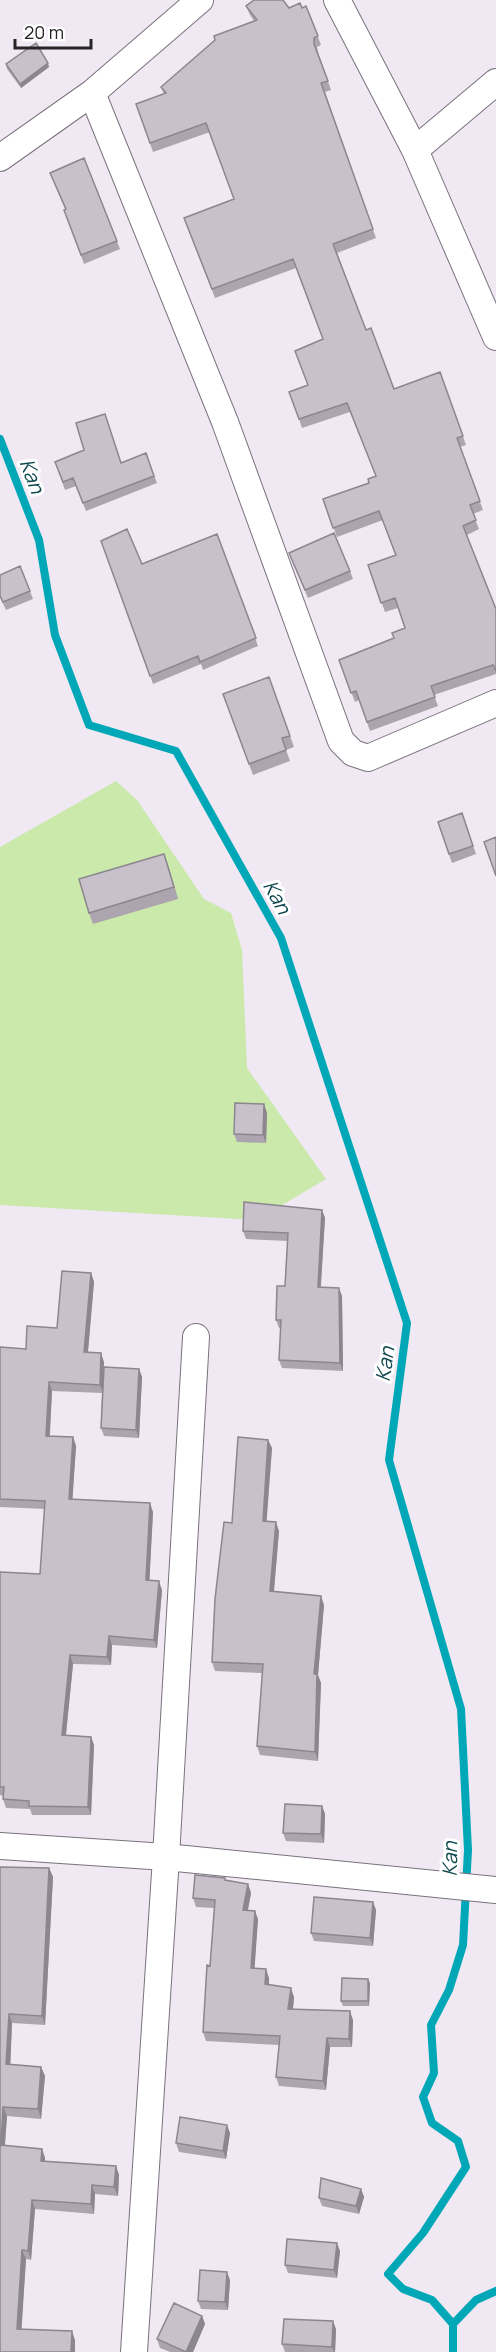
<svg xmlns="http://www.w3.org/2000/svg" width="496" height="2352" viewBox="0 0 496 2352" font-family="Manrope,sans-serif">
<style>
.green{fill:#cae9ab}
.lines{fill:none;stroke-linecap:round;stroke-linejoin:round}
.stream{stroke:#00a7b6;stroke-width:8}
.minor-casing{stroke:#79727c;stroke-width:28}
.minor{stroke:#fff;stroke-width:26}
.wall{fill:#aca5af}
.shaded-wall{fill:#8c868e}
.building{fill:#c8c0cb;stroke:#8c868e;stroke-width:1.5}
.labels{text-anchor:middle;stroke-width:6;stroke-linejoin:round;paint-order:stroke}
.water-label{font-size:20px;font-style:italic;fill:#0d484e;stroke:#fff}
</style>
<rect width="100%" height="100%" fill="#f0e8f3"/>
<!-- green -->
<path class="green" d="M116 781 137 800 204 899 231 913 242 950 247 1068 326 1179 257 1220 0 1205V847Z"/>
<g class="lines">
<!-- stream -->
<path class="stream" d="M0 439 39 540 55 635 89 725 176 751 281 938 407 1323 389 1460 461 1709 468 1850 463 1945 449 1990 431 2025 434 2073 423 2097 432 2123 458 2141 466 2167 423 2233 388 2274 403 2289 432 2300 453 2324V2352
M453 2324 476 2300 496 2291"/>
<!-- minor casing -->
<g class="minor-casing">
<path id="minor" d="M337 0 415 150 496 337
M92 93 225 422 341 741 353 753 368 758 496 703
M415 150 496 82
M0 158 92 93 200 0
M0 1846 166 1857 496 1890
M134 2352 166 1857 196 1337"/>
</g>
<!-- minor -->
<use href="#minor" class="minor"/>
</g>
<!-- wall -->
<path class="wall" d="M246 6 289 8H302L306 6 321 45 317 47 318 52 331 90 325 92 376 238 337 253 366 330 394 389 440 372 466 445 460 447 483 510 473 514 479 529 467 535 496 609V674L434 695 438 706 370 731 359 700 355 702 339 660 394 638 405 628 398 608 385 612 368 565 395 555 383 520 337 537 323 499 369 483 376 476 350 412 302 428 299 419 308 386 323 339 296 268 215 298 184 218 234 199 210 132 153 152 136 104 164 94 161 87 254 21 250 15Z
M6 64 49 67 21 88 7 69Z
M84 158 120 249 84 264 64 210 65 209 50 173Z
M146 453 157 483 86 511 76 486 65 490 55 462 121 463Z
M217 534 258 646 203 670 201 664 153 684 101 541 142 564Z
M289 553 350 571 353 579 308 598Z
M0 575 30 591 33 599 6 610 0 597Z
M269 677 294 747 286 750 290 761 253 775 223 694Z
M462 813 476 854 452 863 438 822Z
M164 854 178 899 93 924 89 913Z
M264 1104 267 1113 266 1143 237 1142 234 1134Z
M322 1210 325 1218 321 1287 342 1296 343 1371 282 1368 279 1360 281 1328H279L276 1320 285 1286 288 1241 246 1239 243 1231Z
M91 1273 94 1282 88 1353 104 1362 103 1370 139 1369 142 1377 139 1438 104 1436 101 1428 102 1393 52 1391 50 1436 73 1437 76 1446 72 1499 153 1512 149 1581 162 1590 157 1648 112 1645 111 1665 73 1664 66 1735 91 1737 94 1745 91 1815H32L30 1809 6 1808 3 1799V1796L0 1795V1572L40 1574 45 1509 0 1507V1347L26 1349 57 1328Z
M268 1440 272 1448 266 1521 279 1531 274 1592 324 1605 318 1675 321 1683 318 1761 260 1755 257 1746 263 1673 215 1671 212 1662 232 1523Z
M322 1806 325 1814 324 1843 286 1841 283 1833Z
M0 1867 49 1868 53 1877 45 2025 12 2023 10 2065 41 2067 45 2076 41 2119 7 2116 5 2146 42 2149 45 2158V2161L116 2166 119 2175 118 2196 95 2194 94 2214 35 2209 31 2260 26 2259 21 2329 75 2340 0 2352Z
M226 1880 248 1884 251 1893 248 1910 258 1919 254 1968 269 1978V1985L294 1997 293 2009 353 2020 352 2047H330L326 2090 279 2086 276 2077 279 2045 206 2041 203 2032 210 1966 214 1908 196 1907 193 1898Z
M373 1902 376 1910 373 1946 314 1941 311 1933Z
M370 1983 369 2006H343L341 2001Z
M230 2133 226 2159 179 2152 176 2143Z
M361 2189 364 2197 359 2214 322 2206 319 2198Z
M340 2251 337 2278 288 2273 285 2265Z
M230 2280 228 2310 201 2309 198 2301Z
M202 2316 205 2324 193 2352H170L160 2348 157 2339Z
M336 2329 335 2352H285L282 2344Z"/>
<!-- shaded-wall -->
<path class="shaded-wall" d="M48 63 49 67 21 88 20 84Z
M164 854 168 865 178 899 174 887Z
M264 1104 267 1113 266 1143 263 1135Z
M322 1210 325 1218 320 1295 318 1287Z
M91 1273 94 1282 87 1361 84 1352Z
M339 1288 342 1296 343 1371 340 1363Z
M101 1353 104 1362 103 1393 100 1385Z
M139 1369 142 1377 139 1438 136 1430Z
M49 1382 52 1391 49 1444 46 1436Z
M73 1437 76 1446 72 1507 69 1499Z
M268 1440 272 1448 266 1530 263 1521Z
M150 1503 153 1512 149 1589 146 1580Z
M276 1522 279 1531 273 1600 270 1591Z
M159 1581 162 1590 157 1648 154 1640Z
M321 1596 324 1605 318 1675 321 1683 318 1761 315 1752 314 1674Z
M109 1636 112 1645 111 1665 107 1657Z
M70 1655 73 1664 65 1743 62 1735Z
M91 1737 94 1745 91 1815 88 1807Z
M322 1806 325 1814 324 1843 321 1834Z
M49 1868 53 1877 45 2025 42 2016Z
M248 1884 251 1893 246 1919 243 1910Z
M373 1902 376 1910 373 1946 370 1938Z
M255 1911 258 1919 254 1977 251 1968Z
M266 1969 269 1978V1993L265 1984Z
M368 1979 370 1983 369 2006 368 2001Z
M291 1988 294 1997 292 2018 288 2009Z
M350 2011 353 2020 352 2047 349 2039Z
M9 2014 12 2023 10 2073 6 2064Z
M327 2038 330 2047 326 2090 323 2081Z
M41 2067 45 2076 41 2119 38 2109Z
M3 2107 7 2116 4 2155 1 2145Z
M227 2125 230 2133 226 2159 223 2151Z
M42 2149 45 2158 44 2170 41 2161Z
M116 2166 119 2175 118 2196 114 2187Z
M92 2185 95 2194 94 2214 91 2204Z
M361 2189 364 2197 359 2214 356 2206Z
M32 2200 35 2209 31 2260 28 2251Z
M337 2243 340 2251 337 2278 334 2270Z
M22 2250 26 2259 21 2338 17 2329Z
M227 2272 230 2280 228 2310 225 2302Z
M202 2316 205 2324 193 2352H186Z
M333 2321 336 2329 335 2352H334L332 2347Z
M72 2331 75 2340V2352H71Z"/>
<!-- building -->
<path class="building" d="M254 0H283L289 8 300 3 302 8 306 6 318 36 314 38V44L328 81 321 83 373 229 333 244 366 330 371 328 394 389 440 372 463 436 457 438 480 501 470 505 476 520 463 526 496 609V671L493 665 431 686 435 697 367 722 356 691 351 693 339 660 394 638 392 633 405 628 395 598 381 603 368 565 396 555 379 511 333 528 323 499 369 483 368 479 376 476 347 403 299 419 289 392 308 385 295 351 323 339 293 259 212 289 184 218 234 199 206 123 150 143 136 104 166 93 161 87 215 40 214 36 257 20 246 6Z
M36 43 48 63 20 84 6 64Z
M84 158 117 241 81 255 64 210 66 209 50 173Z
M105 414 121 463 146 453 154 476 83 503 73 478 63 482 55 462 84 450 76 423Z
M127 529 142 564 217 534 256 638 200 662 198 656 150 676 101 541Z
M334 533 350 571 305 590 289 553Z
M20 566 30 591 3 602 0 596V575Z
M269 677 290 736 282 738 286 750 249 764 223 694Z
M462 813 473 846 449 854 438 822Z
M496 837V876L484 842Z
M164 854 174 887 89 913 79 879Z
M235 1103 264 1104 263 1135 234 1134Z
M244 1202 322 1210 318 1287 339 1288 340 1363 279 1360 281 1320H276L277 1286H285L288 1233 243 1231Z
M62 1271 91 1273 84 1352 101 1353 100 1385 49 1382 46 1436 73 1437 69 1499 150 1503 146 1580 159 1581 154 1640 109 1636 107 1657 70 1655 62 1735 91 1737 88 1807 29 1806V1801L3 1799 4 1787H0V1572L40 1574 45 1501 0 1499V1347L26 1349 27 1326 57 1328Z
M104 1367 139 1369 136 1430 101 1428Z
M238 1437 268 1440 263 1521 276 1522 270 1591 321 1596 314 1674H317L315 1752 257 1746 263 1664 212 1662 215 1599 224 1522 232 1523Z
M285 1804 322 1806 321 1834 283 1833Z
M0 1867 49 1868 42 2016 9 2014 6 2064 41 2067 38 2109 3 2107 1 2145 42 2149 41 2161 116 2166 114 2187 92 2185 91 2204 32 2200 28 2251 22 2250 17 2329 72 2331 71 2352H0Z
M195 1875 225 1878V1880L248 1884 243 1910 255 1911 251 1968 266 1969 265 1984 291 1988 288 2009 350 2011 349 2039 327 2038 323 2081 276 2077 280 2036 203 2032 207 1965 210 1966 215 1900 193 1898Z
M314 1897 373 1902 370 1938 311 1933Z
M342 1978 368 1979V2001H341Z
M180 2117 227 2125 223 2151 176 2143Z
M321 2178 361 2189 356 2206 319 2198Z
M287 2239 337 2243 334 2270 285 2265Z
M200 2270 227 2272 225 2302 198 2301Z
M174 2303 202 2316 186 2352 157 2339Z
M284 2319 333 2321 332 2347 282 2344Z"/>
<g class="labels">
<!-- water labels -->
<g class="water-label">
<text transform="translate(32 476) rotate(69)" y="7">Kan</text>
<text transform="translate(277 897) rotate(61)" y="7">Kan</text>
<text transform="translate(385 1364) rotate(-82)" y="7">Kan</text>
<text transform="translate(450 1859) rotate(-89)" y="7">Kan</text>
</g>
</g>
<!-- scale -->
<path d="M15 39v9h76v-9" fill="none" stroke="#272428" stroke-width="3"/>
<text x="24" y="39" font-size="18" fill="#272428" stroke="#ffffff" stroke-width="4.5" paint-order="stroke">20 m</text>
</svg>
